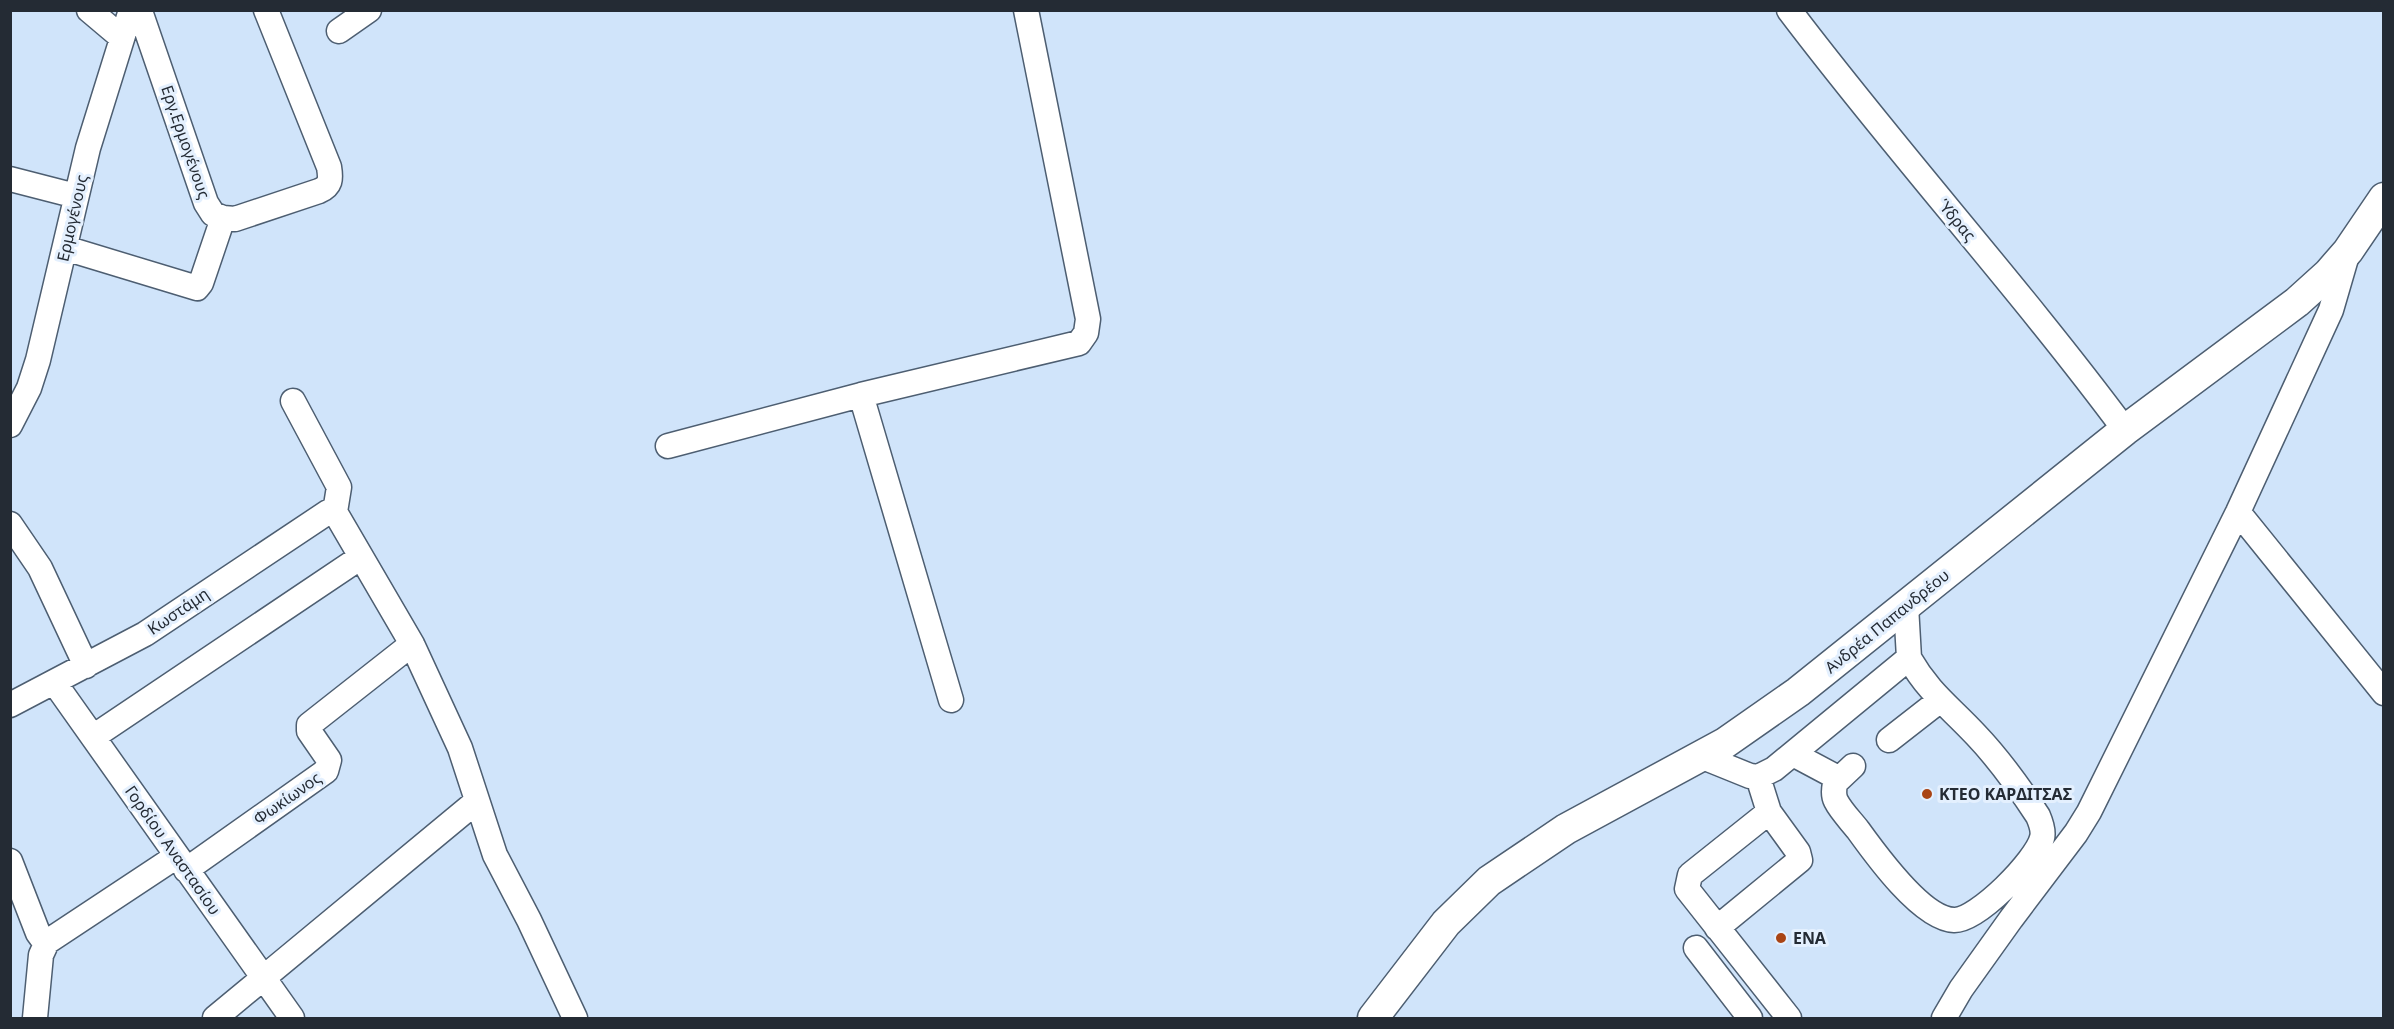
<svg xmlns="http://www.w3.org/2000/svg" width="2394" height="1029" viewBox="0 0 2394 1029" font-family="'Noto Sans',sans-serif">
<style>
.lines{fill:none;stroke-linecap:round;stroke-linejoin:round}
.minor-casing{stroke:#4d5e71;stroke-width:27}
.major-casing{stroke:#4d5e71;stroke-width:33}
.minor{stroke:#fff;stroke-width:24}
.major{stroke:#fff;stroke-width:30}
.poi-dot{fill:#a94414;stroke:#e4f0fe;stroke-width:2}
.labels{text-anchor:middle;stroke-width:6;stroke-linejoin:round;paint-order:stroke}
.street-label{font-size:16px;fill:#242b34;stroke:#e4f0fe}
.poi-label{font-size:16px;font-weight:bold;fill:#242b34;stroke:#e4f0fe;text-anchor:start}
</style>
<rect width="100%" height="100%" fill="#d0e4fa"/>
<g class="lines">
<!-- minor casing -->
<g class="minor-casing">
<path id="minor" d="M89 10 121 37
M134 10 141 14 206 203 213 214 223 218 235 219 319 191C331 186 331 179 329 167L266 10
M1789 10C1897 153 2018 286 2125 430
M339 31 369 10
M10 179 76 196
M65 248 197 288 201 283 223 218
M861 395 951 700
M293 401 339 487 335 512
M10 425 29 388 38 360 88 148 131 10
M668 446 861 395 1079 343 1086 333 1088 319 1026 10
M2238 512 2384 693
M10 524 40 568 86 666
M54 682 292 1018
M10 705 145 634 328 512H335L412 644 460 748 495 855 529 920 575 1018
M93 737 361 557
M1889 740 1939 701
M1793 754 1838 778
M1703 757 1750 776 1758 777 1774 769 1909 658 1906 606
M1853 766 1835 783C1834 789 1833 795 1836 801 1841 811 1851 821 1858 830 1876 855 1922 919 1954 920 1977 921 2037 860 2042 838 2044 831 2041 823 2038 816 2021 790 1997 757 1976 735 1950 707 1929 693 1909 658
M1769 812 1690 875 1687 889 1789 1018
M10 861 38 933 46 944
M186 870 326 771 329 760 309 731V725L412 644
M1717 928 1800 860 1798 852 1769 812 1758 777
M1696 948 1750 1018
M35 1018 41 955 47 942 177 856
M215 1018 477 801
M1944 1018 1961 989 2011 919 2076 833 2089 812 2238 512 2331 310 2347 255"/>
</g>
<!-- major casing -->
<g class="major-casing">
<path id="major" d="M1373 1018 1446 923 1489 881 1566 829 1725 743 1798 692 2125 430 2297 302 2328 274 2348 251 2384 198"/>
</g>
<!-- minor -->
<use href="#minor" class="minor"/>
<!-- major -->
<use href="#major" class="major"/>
</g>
<!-- markers -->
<g class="poi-dot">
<circle cx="1927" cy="794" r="6"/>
<circle cx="1781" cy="938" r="6"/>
</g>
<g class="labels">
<!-- street labels -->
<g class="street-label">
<text transform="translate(186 142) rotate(71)" y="6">Εργ.Ερμογένους</text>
<text transform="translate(72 218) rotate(-77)" y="6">Ερμογένους</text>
<text transform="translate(1957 220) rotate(50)" y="6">Ύδρας</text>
<text transform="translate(178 611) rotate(-34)" y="6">Κωστάμη</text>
<text transform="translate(1887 621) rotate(-39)" y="6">Ανδρέα Παπανδρέου</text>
<text transform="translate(287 798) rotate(-35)" y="6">Φωκίωνος</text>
<text transform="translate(173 850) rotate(55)" y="6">Γορδίου Αναστασίου</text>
</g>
<!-- poi labels -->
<g class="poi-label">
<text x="1939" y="800">ΚΤΕΟ ΚΑΡΔΙΤΣΑΣ</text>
<text x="1793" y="944">ΕΝΑ</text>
</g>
</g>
<!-- border -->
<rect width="2394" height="1029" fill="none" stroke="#242b34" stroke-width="24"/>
</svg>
